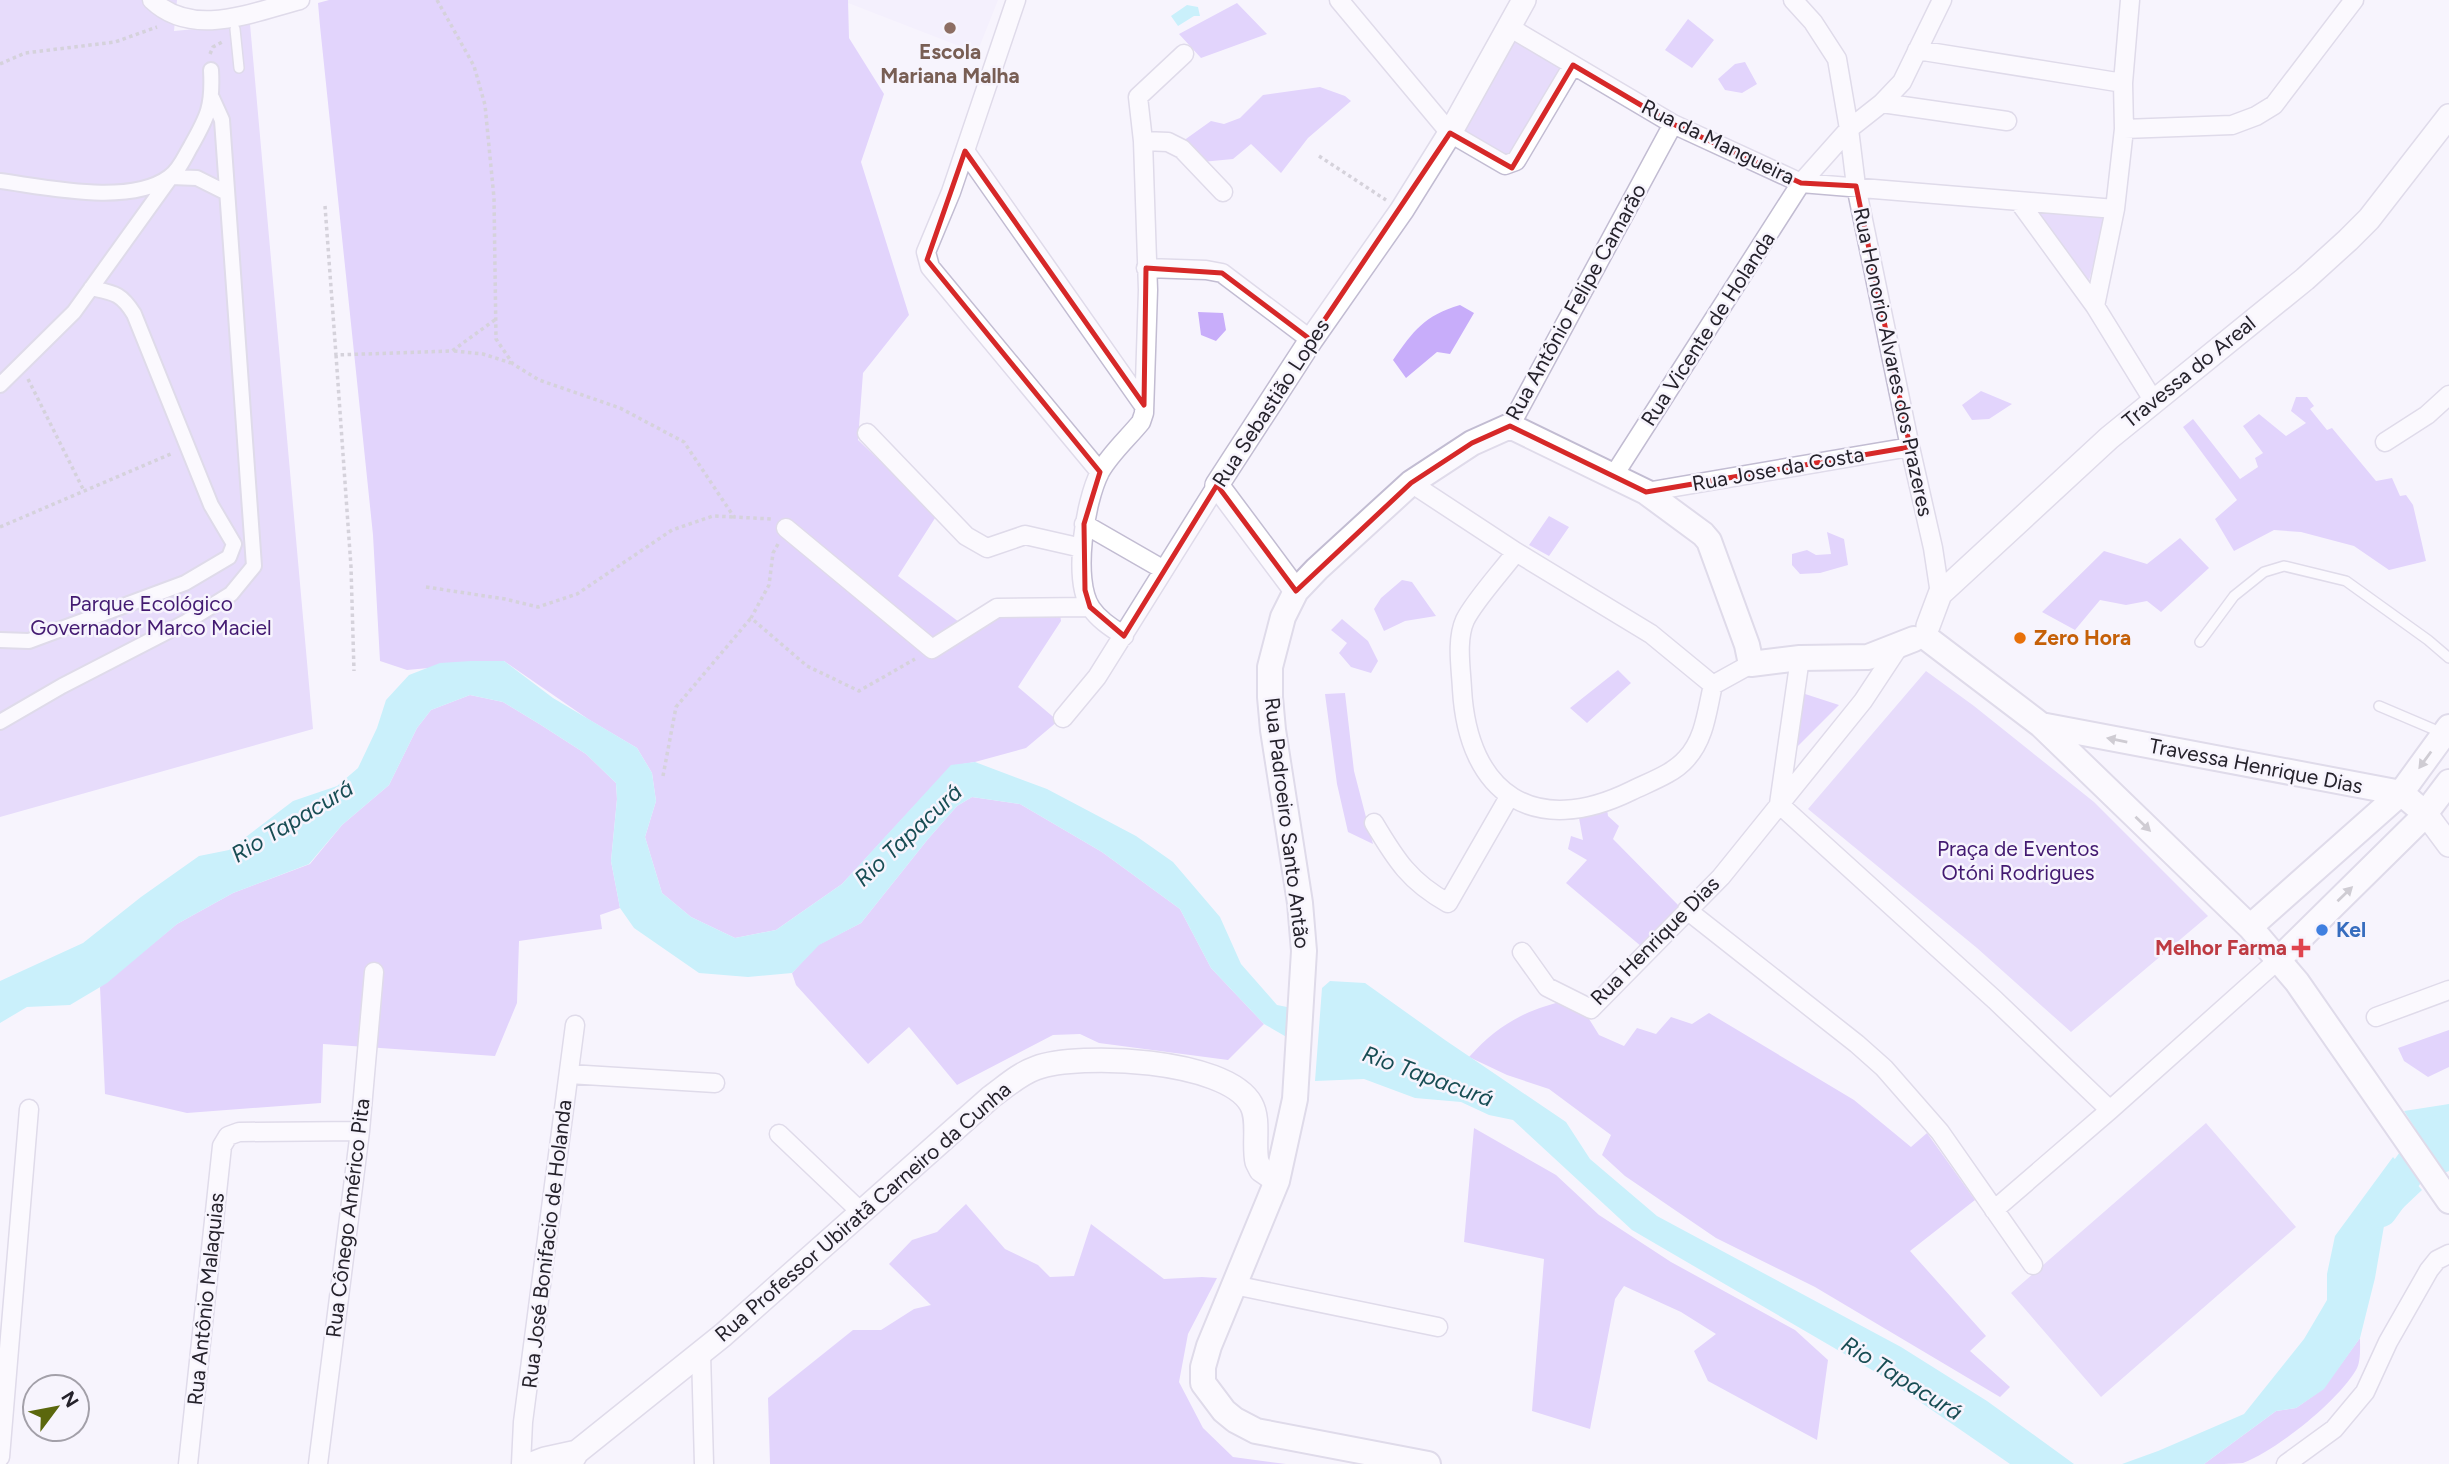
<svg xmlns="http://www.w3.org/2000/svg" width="2449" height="1464" viewBox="0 0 2449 1464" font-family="Figtree,sans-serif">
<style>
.built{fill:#f0ebfd}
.green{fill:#d2bff9}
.forest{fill:#c8adfa}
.water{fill:#92ecf9}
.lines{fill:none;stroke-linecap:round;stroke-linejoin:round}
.river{stroke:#92ecf9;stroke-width:35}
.service-casing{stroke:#c2bcd2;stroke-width:12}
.pedestrian-casing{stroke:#c2bcd2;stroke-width:18}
.minor-casing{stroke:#c2bcd2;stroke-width:21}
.tertiary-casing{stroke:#c2bcd2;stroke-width:26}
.secondary-casing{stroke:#c2bcd2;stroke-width:28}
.path{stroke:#aba8b1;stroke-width:3.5;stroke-dasharray:3.5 3.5;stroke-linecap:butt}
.service{stroke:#fff;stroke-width:9}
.pedestrian{stroke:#fff;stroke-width:14}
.minor{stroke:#fff;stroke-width:18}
.tertiary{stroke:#fff;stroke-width:23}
.secondary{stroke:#fff;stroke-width:24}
.oneway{fill:#9d9ca0}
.marked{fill:none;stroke:#d62828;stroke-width:5;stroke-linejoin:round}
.education-dot{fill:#8d6e63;stroke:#f7f4fd;stroke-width:2.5}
.food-dot{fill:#e8710a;stroke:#f7f4fd;stroke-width:2.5}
.shop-dot{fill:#3f7fe0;stroke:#f7f4fd;stroke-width:2.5}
.health-dot{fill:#e0444e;stroke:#f7f4fd;stroke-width:2.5}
.labels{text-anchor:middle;stroke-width:5;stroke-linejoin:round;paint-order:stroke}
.education-label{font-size:21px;font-weight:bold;fill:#785e54;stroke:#f7f4fd}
.street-label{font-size:21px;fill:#25222b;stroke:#f7f4fd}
.park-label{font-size:21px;fill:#431a71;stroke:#f7f4fd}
.food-label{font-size:21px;font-weight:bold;fill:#c56008;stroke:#f7f4fd;text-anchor:start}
.shop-label{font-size:21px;font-weight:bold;fill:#366cbe;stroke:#f7f4fd;text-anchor:start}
.health-label{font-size:21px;font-weight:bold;fill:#be3a42;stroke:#f7f4fd;text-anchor:end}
.water-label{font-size:23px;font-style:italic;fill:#184d54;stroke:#f7f4fd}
</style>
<rect width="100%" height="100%" fill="#f7f4fd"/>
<!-- built -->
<path class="built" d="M848 0H998L977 53 848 3Z"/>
<!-- green -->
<path class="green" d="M0 0H177L174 31 250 24 313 729 0 817Z
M1513 41 1560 68 1509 160 1461 133Z
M2035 211 2106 215 2088 285Z
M1926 671 1974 706 2094 802 2208 916 2071 1032 1977 948 1808 809Z
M2206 1123 2296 1227 2101 1397 2011 1293Z"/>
<!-- forest -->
<path class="forest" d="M329 0H848L849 38 884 94 861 162 909 315 863 373 858 440 937 515 898 576 967 628 997 608 1060 614 1061 621 1018 687 1058 721 1026 748 975 762 951 766 842 884 776 930 735 938 691 917 662 893 645 837 656 801 652 773 637 748 588 719 504 661 407 670 380 661 373 535 320 26 318 3Z
M1237 3 1267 34 1201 58 1179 34Z
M1688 19 1714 40 1692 68 1665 50Z
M1745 62 1757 84 1742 93 1725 90 1718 79 1735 64Z
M1320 87 1345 96 1351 101 1308 138 1281 173 1251 144 1233 159 1202 162 1183 141 1211 121 1224 124 1240 118 1263 95Z
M1460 305 1474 313 1450 354 1437 352 1406 378 1393 360C1414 330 1424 316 1460 305Z
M1198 312 1223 313 1226 330 1216 341 1201 335Z
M1981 391 2012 404 1989 419 1972 420 1962 405Z
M2296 397H2307L2314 406 2310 409 2327 430 2332 428 2376 481 2392 478 2400 496 2406 495 2413 505 2426 561 2389 570 2354 546 2301 532 2274 530 2234 551 2215 519 2237 500 2183 427 2193 419 2240 479 2258 467 2255 458 2263 453 2243 426 2259 414 2286 436 2306 423 2291 411Z
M1549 516 1569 527 1549 556 1529 545Z
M1827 532 1844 539 1848 565 1820 573 1800 574 1792 565V554L1807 550 1816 555 1831 554Z
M2180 538 2209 568 2161 612 2147 601 2126 605 2100 600 2075 630 2042 612 2104 551 2147 564Z
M1402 580 1412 582 1436 616 1405 621 1384 631 1374 609 1381 598Z
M1342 619 1368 641 1378 661 1371 673 1351 667 1339 653 1347 643 1331 630Z
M1618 670 1631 683 1587 723 1570 708Z
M1799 692 1839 705 1797 747 1790 751Z
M1345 693 1354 771 1373 844 1348 832 1337 784 1325 694Z
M470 695 503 702 541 725 586 754 616 783 617 799 611 861 620 908 600 915 602 929 519 941 517 1003 495 1056 323 1044 321 1103 187 1113 105 1094 100 987 177 924 233 893 310 864 342 825 389 785 417 728 431 710Z
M972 797 1020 804 1102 852 1180 909 1211 968 1264 1024 1228 1060 1099 1043 1080 1034 1053 1035 957 1085 909 1027 868 1064 796 985 792 973 818 945 861 923 928 839 957 806Z
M1607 809 1608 816 1619 826 1613 839 1681 908 1642 947 1566 883 1587 860 1568 849 1571 836 1583 840 1579 818Z
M1568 1000 1581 1006 1599 1035 1624 1046 1637 1028 1656 1034 1671 1017 1692 1024 1709 1013 1854 1100 1911 1147 1927 1133 1975 1200 1910 1251 1986 1336 1970 1351 2010 1387 2000 1397 1815 1287 1716 1238 1625 1176 1602 1155 1611 1135 1549 1089 1507 1075 1469 1057C1499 1024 1525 1010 1568 1000Z
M2449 1030V1067L2428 1077 2404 1061 2398 1048Z
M1474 1128 1556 1175 1599 1215 1671 1262 1795 1330 1828 1360 1817 1440 1708 1381 1694 1351 1716 1334 1681 1312 1624 1286 1615 1299 1590 1429 1532 1411 1544 1259 1464 1242Z
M966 1204 1005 1249 1038 1265 1050 1277 1074 1276 1091 1224 1164 1279 1202 1277 1217 1278 1188 1334 1179 1382 1203 1428 1233 1457 1286 1464H770L768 1398 853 1330H881L914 1309 931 1305 889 1264 912 1240 937 1232Z
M2360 1338C2360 1347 2361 1362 2356 1370 2337 1402 2277 1450 2243 1463 2232 1464 2216 1464 2204 1464L2276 1411 2296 1408 2323 1389Z"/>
<!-- water -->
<path class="water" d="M1187 5 1198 7 1200 16H1194L1178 26 1171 16Z
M471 661H504L553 698 637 748 652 773 656 801 645 837 662 893 691 917 735 938 776 930 842 884 951 765 975 762 1047 789 1136 836 1173 862 1220 917 1241 964 1277 1005 1292 1008 1290 1039 1264 1024 1211 968 1180 909 1102 852 1020 804 972 797 957 806 928 839 861 923 819 945 792 973 748 977 699 973 634 928 620 908 611 861 617 799 616 783 586 754 541 725 503 702 470 695 431 710 417 728 389 785 342 825 309 864 233 893 177 924 107 983 70 1005 27 1007 0 1023V981L83 943 141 897 199 856 229 850 293 801 337 786 358 768 377 728 386 700 409 675 440 663Z
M1330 981 1365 983 1445 1040 1566 1122 1590 1159 1657 1216 1901 1347 1987 1401 2074 1464H2010L1884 1377 1632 1230 1513 1120 1489 1115 1461 1102 1415 1098 1364 1079 1315 1081 1322 988Z
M2449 1104V1171L2444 1173 2404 1111Z
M2393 1157 2422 1190 2384 1226 2375 1278 2360 1338 2324 1389 2296 1408 2276 1411 2204 1464H2122L2158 1451 2244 1414 2304 1339 2327 1300V1274L2335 1236Z"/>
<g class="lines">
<!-- river -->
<path class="river" d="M2380 1210 2435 1133 2449 1138"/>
<!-- service casing -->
<g class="service-casing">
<path id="service" d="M235 29 239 68
M2200 642 2234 596 2264 572 2284 566 2346 581 2428 640 2449 658
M2379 706 2433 729"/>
</g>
<!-- pedestrian casing -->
<g class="pedestrian-casing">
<path id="pedestrian" d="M0 181C46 187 130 206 169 177 179 171 185 156 191 146 208 116 213 106 211 70
M0 385 74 312 171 177 197 178 227 193
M0 640 29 641 185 583 229 557 234 544 211 505 134 314C121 293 114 293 91 288
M0 722 62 686 186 622 231 594 254 566 222 120 212 98"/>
</g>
<!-- minor casing -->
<g class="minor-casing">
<path id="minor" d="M152 0C193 39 253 12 300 0
M1016 0 951 192 926 252 930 267 1100 472
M1339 0 1450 133 1505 165 1516 161 1573 65
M1793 0 1813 22 1837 59 1849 129 1856 186 1910 447 1933 548 1940 594
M1509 27 1673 124 1801 183 1849 129 1882 103 1902 82 1942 0
M1917 50 2123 83
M1882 103 2007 121
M2124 129 2232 125 2256 116 2274 105 2354 0
M1143 141 1168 142 1182 149 1223 192
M965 151 1144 406
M2020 203 2095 306 2153 400
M1146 268 1206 270 1222 273 1311 340
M2095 306 2115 209 2124 129 2123 83 2130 0
M1510 426 1673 124
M867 433 966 536 987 548 1025 535 1082 548
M2385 442 2427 415 2449 395
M1614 475 1801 183 2115 209
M1411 483 1516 552 1651 634 1713 685
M1646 492 1910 447
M1084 524 1164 570
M786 528 932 649 997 608 1090 607
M1516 552C1502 571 1475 600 1465 620 1456 640 1461 668 1462 689 1468 795 1535 838 1631 791 1649 782 1673 774 1686 759 1705 739 1707 710 1713 685L1751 664
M1124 636C1112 628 1099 620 1091 608 1072 580 1085 501 1100 472 1110 454 1128 438 1141 422L1144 413 1148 290 1143 141 1138 97 1184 54
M1063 718 1097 677 1217 485
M1779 804 1995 1000 2110 1110
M1779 804 1800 658
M1374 823C1396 860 1410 882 1448 903L1509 797
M1687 910 1857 1044 1884 1068 1940 1132 2033 1265
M1522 952 1547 987 1591 1009 1721 877 1863 701 1900 645
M2376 1017 2449 990
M569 1074 715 1083
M779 1134 861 1212
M1994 1210 2110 1110 2279 959
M1234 1285 1438 1327
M701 1353 704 1464
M0 1457 29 1109
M188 1464 222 1146 228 1136 239 1132 360 1131
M318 1464 360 1131 374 972
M521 1464 523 1422 575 1025
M2286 1464 2334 1429 2365 1392 2388 1342 2429 1270 2437 1260 2449 1254"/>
</g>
<!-- tertiary casing -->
<g class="tertiary-casing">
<path id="tertiary" d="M1296 591 1217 485 1311 340 1402 210 1450 133 1524 0
M1928 626 1940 594 2109 438 2305 279 2348 240 2369 219 2449 116
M2426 814 2449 845
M532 1464 545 1459 577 1452
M570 1464 577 1452 723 1335 991 1097C1005 1087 1019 1074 1036 1068 1079 1052 1226 1059 1251 1104 1260 1120 1253 1144 1257 1162L1261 1170 1277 1181"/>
</g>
<!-- secondary casing -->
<g class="secondary-casing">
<path id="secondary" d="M1928 639 2041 725 2250 927 2297 982 2449 1201
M2041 725 2401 793 2426 814
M2250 927 2401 793 2449 727
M2279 959 2421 819 2449 782
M1428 1464 1256 1431 1235 1420 1224 1411 1203 1383V1367L1209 1346 1277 1181 1295 1099 1304 951 1300 903 1273 730 1270 697V667L1283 617 1296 591 1317 569 1411 483 1472 443 1510 426 1646 492 1703 534 1709 541 1747 645 1751 664 1800 658 1868 657 1914 639"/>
</g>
<!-- path -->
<path class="path" d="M437 0 474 66 485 105 494 198 496 339 513 364 539 380 620 408 684 442 734 517 772 519
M210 54 213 47 224 41
M0 64 25 53 115 42 157 27
M1319 156 1386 200
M325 206 336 355 452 351 496 319
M454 351 483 354 511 363
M336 355 351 567 354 671
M28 379 84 491
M0 527 173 453
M778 544 773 553 769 585 751 618 807 666 859 691 915 659
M426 587 505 599 538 607 577 594 672 530 713 516 734 517
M663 776 676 707 751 618"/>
<!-- service -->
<use href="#service" class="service"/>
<!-- pedestrian -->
<use href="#pedestrian" class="pedestrian"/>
<!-- minor -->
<use href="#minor" class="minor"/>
<!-- tertiary -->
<use href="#tertiary" class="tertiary"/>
<!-- secondary -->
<use href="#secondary" class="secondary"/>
</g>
<!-- one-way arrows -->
<defs><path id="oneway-solid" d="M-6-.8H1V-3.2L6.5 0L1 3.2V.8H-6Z" transform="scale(1.75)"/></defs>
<g class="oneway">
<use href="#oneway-solid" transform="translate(2117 740) rotate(-169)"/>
<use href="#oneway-solid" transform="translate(2425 760) rotate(126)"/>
<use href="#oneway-solid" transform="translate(2143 824) rotate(44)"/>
<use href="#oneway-solid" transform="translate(2345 894) rotate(-44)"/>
</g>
<!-- marked area -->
<path d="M0 0H2449V1464H0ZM1573 65 1673 124 1801 183 1856 186 1910 447 1646 492 1510 426 1472 443 1411 483 1296 591 1217 485 1124 636 1090 607 1085 590 1084 524 1100 472 927 260 965 151 1144 405 1146 268 1222 273 1311 340 1450 133 1512 168Z" fill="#f7f4fd" fill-opacity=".55" fill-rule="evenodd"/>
<path class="marked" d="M1573 65 1673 124 1801 183 1856 186 1910 447 1646 492 1510 426 1472 443 1411 483 1296 591 1217 485 1124 636 1090 607 1085 590 1084 524 1100 472 927 260 965 151 1144 405 1146 268 1222 273 1311 340 1450 133 1512 168Z"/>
<!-- markers -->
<circle class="education-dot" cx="950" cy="28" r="7"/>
<circle class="food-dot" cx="2020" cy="638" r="7"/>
<circle class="shop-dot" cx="2322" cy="930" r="7"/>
<path class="health-dot" d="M2297.5 937.5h7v7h7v7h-7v7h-7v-7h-7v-7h7z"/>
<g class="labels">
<!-- education labels -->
<g class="education-label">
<text x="950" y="59">Escola<tspan x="950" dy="24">Mariana Malha</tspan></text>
</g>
<!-- street labels -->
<g class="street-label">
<text transform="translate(1718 142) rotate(26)" y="7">Rua da Mangueira</text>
<text transform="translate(1576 302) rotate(-61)" y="7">Rua Antônio Felipe Camarão</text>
<text transform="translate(1708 329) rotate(-57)" y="7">Rua Vicente de Holanda</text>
<text transform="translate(1893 362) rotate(78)" y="7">Rua Honorio Alvares dos Prazeres</text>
<text transform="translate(2189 372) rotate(-39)" y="7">Travessa do Areal</text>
<text transform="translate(1271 403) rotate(-57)" y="7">Rua Sebastião Lopes</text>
<text transform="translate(1778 469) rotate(-10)" y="7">Rua Jose da Costa</text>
<text transform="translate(2256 766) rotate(11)" y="7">Travessa Henrique Dias</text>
<text transform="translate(1287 823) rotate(83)" y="7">Rua Padroeiro Santo Antão</text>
<text transform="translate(1655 941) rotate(-45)" y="7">Rua Henrique Dias</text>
<text transform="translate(863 1212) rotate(-41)" y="7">Rua Professor Ubiratã Carneiro da Cunha</text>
<text transform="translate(348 1218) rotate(-83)" y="7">Rua Cônego Américo Pita</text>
<text transform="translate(547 1244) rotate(-83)" y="7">Rua José Bonifacio de Holanda</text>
<text transform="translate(206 1299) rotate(-84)" y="7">Rua Antônio Malaquias</text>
</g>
<!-- park labels -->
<g class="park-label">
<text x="151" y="611">Parque Ecológico<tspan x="151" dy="24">Governador Marco Maciel</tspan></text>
<text x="2018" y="856">Praça de Eventos<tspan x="2018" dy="24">Otóni Rodrigues</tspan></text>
</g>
<!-- food labels -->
<g class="food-label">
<text x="2034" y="645">Zero Hora</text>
</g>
<!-- shop labels -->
<g class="shop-label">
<text x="2336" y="937">Kel</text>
</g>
<!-- health labels -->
<g class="health-label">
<text x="2287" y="955">Melhor Farma</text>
</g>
<!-- water labels -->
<g class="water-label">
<text transform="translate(292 821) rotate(-31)" y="8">Rio Tapacurá</text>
<text transform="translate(908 835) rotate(-43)" y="8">Rio Tapacurá</text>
<text transform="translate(1428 1076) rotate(20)" y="8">Rio Tapacurá</text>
<text transform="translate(1902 1378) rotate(32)" y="8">Rio Tapacurá</text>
</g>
</g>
<!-- north arrow -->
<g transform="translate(56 1408) rotate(58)"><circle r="33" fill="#f7f4fd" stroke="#a3a0a9" stroke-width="2"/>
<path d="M0-5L12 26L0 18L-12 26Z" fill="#5b670d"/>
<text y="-10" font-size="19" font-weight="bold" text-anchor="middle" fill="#25222b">N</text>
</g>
</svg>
